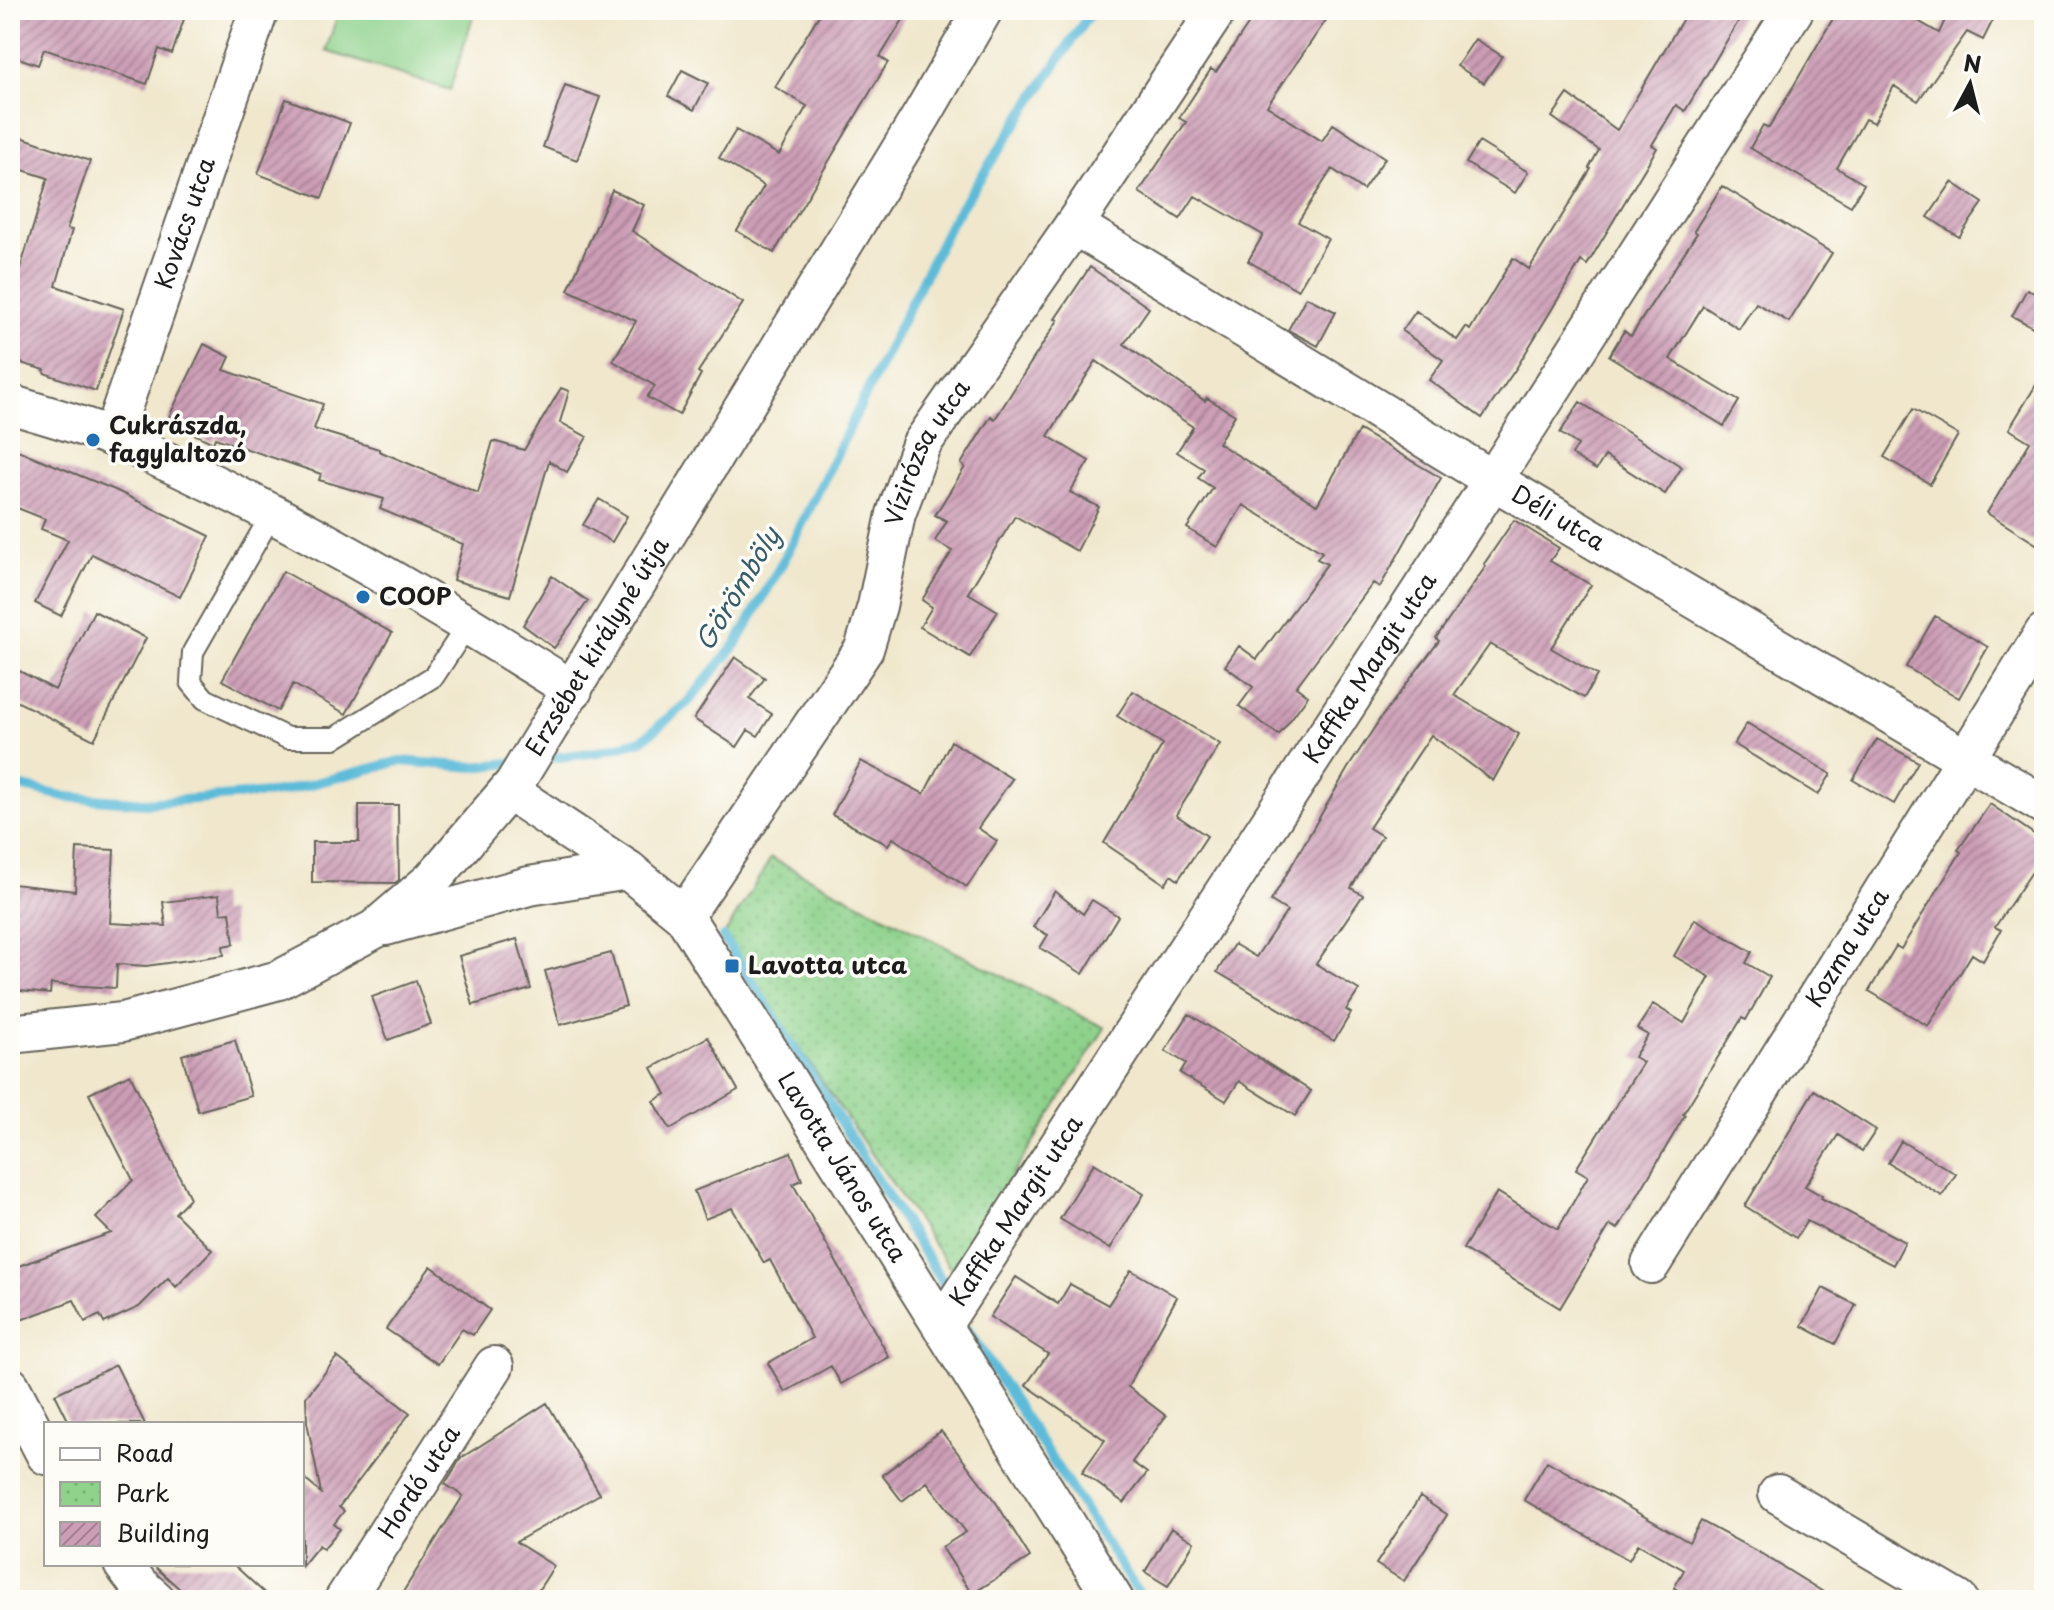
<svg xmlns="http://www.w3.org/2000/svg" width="2054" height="1610" viewBox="0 0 2054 1610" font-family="'Playpen Sans',sans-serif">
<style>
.park{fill:url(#park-dots);stroke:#557754;stroke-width:2}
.garden{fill:#8ed28c;stroke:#557754;stroke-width:2}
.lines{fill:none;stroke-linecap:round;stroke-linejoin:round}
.stream{stroke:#5bbbd9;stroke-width:10}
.building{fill:url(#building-hatch)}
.service-casing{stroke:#66635a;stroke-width:24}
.minor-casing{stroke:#66635a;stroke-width:42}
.service{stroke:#fff;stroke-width:20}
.minor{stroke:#fff;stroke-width:38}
.poi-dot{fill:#1f6fb2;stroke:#fdfcf7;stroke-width:3}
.labels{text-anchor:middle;stroke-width:7;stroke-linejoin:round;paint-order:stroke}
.street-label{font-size:24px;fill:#1c1c1c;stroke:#fdfcf7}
.poi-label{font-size:24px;font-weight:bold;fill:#1c1c1c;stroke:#fdfcf7;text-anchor:start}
.water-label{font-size:26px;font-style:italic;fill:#355c68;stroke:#fdfcf7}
</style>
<defs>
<pattern id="park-dots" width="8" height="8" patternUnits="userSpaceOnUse" patternTransform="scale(2)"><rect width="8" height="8" fill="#8ed28c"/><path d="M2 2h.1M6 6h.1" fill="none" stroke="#7ab478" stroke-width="1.8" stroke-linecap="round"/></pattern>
<pattern id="building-hatch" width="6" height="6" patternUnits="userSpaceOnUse" patternTransform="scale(2)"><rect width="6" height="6" fill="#cc9db6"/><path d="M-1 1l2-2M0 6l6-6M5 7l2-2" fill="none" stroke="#a57f93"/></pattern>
</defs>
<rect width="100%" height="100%" fill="#fdfcf7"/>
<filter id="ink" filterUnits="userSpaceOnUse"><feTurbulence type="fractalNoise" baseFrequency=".0125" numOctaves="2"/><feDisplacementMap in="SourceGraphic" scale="16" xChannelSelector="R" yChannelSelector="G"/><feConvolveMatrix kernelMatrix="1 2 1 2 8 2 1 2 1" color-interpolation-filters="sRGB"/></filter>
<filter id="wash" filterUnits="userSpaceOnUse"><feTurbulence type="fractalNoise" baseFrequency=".006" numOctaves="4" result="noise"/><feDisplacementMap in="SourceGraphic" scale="32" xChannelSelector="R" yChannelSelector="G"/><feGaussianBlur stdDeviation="1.8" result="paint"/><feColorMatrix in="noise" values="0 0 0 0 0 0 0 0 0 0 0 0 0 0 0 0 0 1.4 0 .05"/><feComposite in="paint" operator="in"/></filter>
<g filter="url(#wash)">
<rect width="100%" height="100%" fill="#f0e7cc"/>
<!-- park -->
<path class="park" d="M771 858 1105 1028 952 1271 723 937Z"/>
<!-- garden -->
<path class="garden" d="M339 10H475L450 90 326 51Z"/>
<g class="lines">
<!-- stream -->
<path class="stream" d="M542 759 599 752 642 740 688 702 737 643 785 558 951 222 1092 10
M10 784 67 797 146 803 281 792 400 761 474 767 518 762
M723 937 944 1284
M968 1330 1143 1600"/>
</g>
<g id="blocks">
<!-- building -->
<path class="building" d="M10 10H161L184 19 172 54 159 49 147 84 44 49 38 65 10 55Z
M822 10H909L880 57 888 62 774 253 737 231 764 186 719 158 736 130 779 155 807 106 775 87Z
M1258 10H1333L1267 106 1322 141 1333 124 1385 158 1363 190 1332 169 1298 222 1328 239 1298 290 1248 261 1263 235 1195 196 1180 219 1139 192 1186 122 1179 118 1211 69 1216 72Z
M1688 10H1745L1685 111 1676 105 1652 145 1657 148 1587 265 1581 261 1517 367 1482 418 1429 380 1443 360 1402 331 1416 311 1457 340 1466 327 1470 330 1513 258 1529 269 1591 169 1589 168 1599 150 1552 117 1568 94 1617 130Z
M1838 10H1899L1939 33 1945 20 1925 10H1998L1983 40 1967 32 1918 101 1894 86 1874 123 1865 119 1837 168 1864 184 1851 206 1750 148 1763 125 1769 128Z
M1475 39 1502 56 1484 83 1457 66Z
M682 70 708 83 694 110 668 96Z
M565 85 600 97 577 160 543 147Z
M286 99 350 123 322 198 258 174Z
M10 133 90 161 67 229 72 230 56 286 124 309 96 391 44 373 45 370 10 360V302L48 178 10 166Z
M1479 142 1528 172 1515 193 1466 163Z
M1952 182 1983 203 1959 237 1928 217Z
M1722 186 1832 253 1789 322 1756 303 1739 329 1703 306 1670 359 1739 401 1724 426 1609 356 1624 331 1631 336 1697 233 1694 231Z
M612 190 644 205 632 231 743 303 698 372 701 374 679 415 647 397 655 386 613 361 636 321 568 290Z
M1090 267 1149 308 1124 344 1205 401 1207 398 1235 415 1218 443 1317 505 1359 430 1441 478 1380 587 1373 583 1296 687 1308 696 1279 735 1239 706 1253 687 1225 666 1239 646 1257 659 1327 564 1317 559 1322 552 1243 505 1217 547 1187 528 1213 488 1198 478 1204 469 1177 452 1193 427 1096 361 1048 436 1089 461 1070 492 1099 507 1077 551 1015 516 968 593 998 611 970 657 920 627 932 607 922 600 952 551 935 541 947 521 935 515 965 467 961 464 991 416 995 419 1058 320 1055 319Z
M2027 289 2044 298V333L2012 316Z
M1306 297 1336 312 1318 346 1288 330Z
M204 344 230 357 224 370 323 404 314 429 379 449V451L478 493 493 441 524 450 561 388 569 391 560 422 587 437 567 472 549 461 510 596 453 580 463 544 380 509 384 499 319 480 321 474 215 438 213 443 167 421Z
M2044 372V549L1987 513 2030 442 2009 429Z
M1580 402 1682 467 1665 494 1605 456 1596 470 1572 455 1578 445 1560 433Z
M1913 409 1958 435 1930 484 1884 457Z
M10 447 115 490 210 536 180 597 92 554 61 616 35 603 68 540 41 529 45 519 10 505Z
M599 499 627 516 612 542 583 525Z
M1514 520 1559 548 1550 561 1591 585 1551 648 1597 675 1584 698 1490 644 1454 695 1519 734 1493 781 1431 735 1369 828 1382 836 1351 888 1363 895 1316 964 1359 990 1346 1010 1351 1013 1334 1041 1217 972 1234 944 1256 957 1287 911 1271 901 1348 768 1380 719 1439 641 1436 638 1486 566 1484 564Z
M283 571 392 633 346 714 293 684 278 711 222 680Z
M552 576 588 601 554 648 523 625Z
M94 611 146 638 94 740 10 698V666L55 690Z
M1935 616 1988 647 1959 698 1906 667Z
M735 657 765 678 749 699 772 714 758 736 748 730 737 747 694 719Z
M1133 691 1220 744 1176 815 1207 836 1178 880 1171 875 1165 884 1104 843 1163 744 1117 716Z
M1747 723 1831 774 1818 795 1734 744Z
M1877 739 1918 762 1894 804 1853 780Z
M951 741 1012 779 978 828 997 841 967 887 893 838 888 845 832 815 861 761 924 794Z
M1990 804 2044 841V854L1995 927 2001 930 1983 961 1972 954 1928 1026 1869 991 1896 946 1901 949 1961 852 1958 850Z
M359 805H398L399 880 395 883 312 882V842H359Z
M77 848 114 850 110 923 166 926 163 902 219 895 221 913 230 912 234 944 223 946 224 955 146 966 117 964 116 988 51 984 50 994 10 990V916L13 884 75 891Z
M1055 891 1083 914 1092 900 1118 916 1083 974 1040 948 1048 935 1033 927Z
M1695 919 1752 952 1746 963 1770 977 1746 1020 1742 1018 1683 1114 1685 1115 1618 1229 1610 1225 1560 1308 1463 1249 1497 1192 1558 1229 1588 1176 1576 1169 1643 1062 1634 1057 1648 1035 1637 1029 1653 1004 1684 1023 1710 977 1674 956Z
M517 939 531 989 473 1005 459 956Z
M611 953 626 1006 560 1025 545 971Z
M416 981 431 1024 388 1040 372 997Z
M1189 1014 1311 1091 1295 1116 1239 1081 1226 1101 1180 1073 1186 1063 1165 1051Z
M708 1037 738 1090 670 1129 654 1101 666 1094 652 1068Z
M235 1040 251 1096 198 1111 182 1055Z
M130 1074 190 1198 175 1213 212 1250 176 1287 168 1278 139 1307 104 1323 100 1315 85 1322 74 1300 10 1324V1269L111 1233 96 1218 133 1180 89 1094Z
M1814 1090 1876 1130 1862 1151 1838 1135 1805 1186 1822 1196 1821 1198 1905 1242 1893 1265 1807 1221 1796 1238 1745 1206Z
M1901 1141 1956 1174 1942 1196 1888 1163Z
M791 1152 802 1180 793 1184 889 1357 841 1384 831 1366 785 1392 768 1363 812 1338 770 1260 764 1263 732 1208 705 1219 694 1191Z
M1094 1163 1144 1194 1110 1249 1060 1219Z
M431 1266 490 1310 473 1335 462 1329 438 1364 386 1329Z
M1131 1270 1177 1297 1128 1387 1166 1416 1132 1462 1147 1473 1124 1503 1082 1472 1105 1440 1026 1385 1048 1354 990 1317 1016 1277 1058 1304 1070 1284 1108 1305Z
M1823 1288 1856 1305 1835 1344 1802 1326Z
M337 1357 410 1413 339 1507 344 1511 334 1524 340 1529 323 1549 319 1545 302 1566V1477L321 1493 307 1422 306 1397Z
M116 1365 145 1424H70L55 1394Z
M547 1403 600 1494 516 1542 554 1566 532 1600H398L463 1496 445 1484 461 1458Z
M941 1431 997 1504 1030 1557 972 1594 942 1547 966 1532 927 1482 902 1501 882 1475Z
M1547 1461 1689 1542 1701 1521 1762 1554 1836 1600H1696L1674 1588 1684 1570 1638 1544 1629 1560 1524 1500Z
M1420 1497 1447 1515 1404 1581 1376 1564Z
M1171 1528 1194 1542 1168 1586 1145 1572Z
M152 1564H233L272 1600H192Z"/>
</g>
</g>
<g filter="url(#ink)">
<use href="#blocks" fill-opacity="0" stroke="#66635a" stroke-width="2"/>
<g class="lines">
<!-- service casing -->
<g class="service-casing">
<path id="service" d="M273 512 193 652 191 682 205 699 287 738H335L434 676 468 624"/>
</g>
<!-- minor casing -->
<g class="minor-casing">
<g id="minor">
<path id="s1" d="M1074 225 1493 480 2044 805"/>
<path d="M10 404C44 415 81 424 114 438 275 507 425 597 573 690"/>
<path id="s2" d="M112 437 259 10"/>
<path id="s3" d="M509 791 628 870 684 916 1114 1600"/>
<path id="s4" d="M684 916 864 649 877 606 896 514 921 445 1074 225 1217 10"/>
<path d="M386 926 529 886 628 870"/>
<path id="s5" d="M10 1034 123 1022 279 980 375 929 432 880 514 784 922 115 983 10"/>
<path id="s6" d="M1651 1264 2044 633"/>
<path id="s7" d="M942 1325 1493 480 1794 10"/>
<path d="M10 1386 46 1455"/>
<path d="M1778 1494 1958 1600"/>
<path d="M123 1564 139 1585 156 1600"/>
<path id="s8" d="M344 1600 494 1366"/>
</g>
</g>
<!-- service -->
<use href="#service" class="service"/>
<!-- minor -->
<use href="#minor" class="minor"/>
</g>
</g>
<!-- markers -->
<g class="poi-dot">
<circle cx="93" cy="440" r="8"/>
<circle cx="363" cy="597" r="8"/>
<rect x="724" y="958" width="16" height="16" rx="4"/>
</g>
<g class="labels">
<!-- street labels -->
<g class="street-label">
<text dy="8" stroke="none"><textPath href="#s2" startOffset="226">Kovács utca</textPath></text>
<text dy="8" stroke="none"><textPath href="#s4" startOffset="530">Vízirózsa utca</textPath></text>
<text dy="8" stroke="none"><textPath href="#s1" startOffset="566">Déli utca</textPath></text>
<text dy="8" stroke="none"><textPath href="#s5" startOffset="746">Erzsébet királyné útja</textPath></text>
<text dy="8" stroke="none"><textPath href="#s7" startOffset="784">Kaffka Margit utca</textPath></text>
<text dy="8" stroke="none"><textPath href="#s6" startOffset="372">Kozma utca</textPath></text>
<text dy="8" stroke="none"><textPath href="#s3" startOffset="512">Lavotta János utca</textPath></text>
<text dy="8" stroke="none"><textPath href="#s7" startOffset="136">Kaffka Margit utca</textPath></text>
<text dy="8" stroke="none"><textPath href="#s8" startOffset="140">Hordó utca</textPath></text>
</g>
<!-- poi labels -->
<g class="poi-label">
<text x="109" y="434">Cukrászda,<tspan x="109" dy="28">fagylaltozó</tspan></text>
<text x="379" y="605">COOP</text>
<text x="748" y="974">Lavotta utca</text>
</g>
<!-- water labels -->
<g class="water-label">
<text transform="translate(738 589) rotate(-59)" y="9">Görömböly</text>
</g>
</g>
<!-- margin -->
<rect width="2054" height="1610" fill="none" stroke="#fdfcf7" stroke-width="40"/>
<!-- legend -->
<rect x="44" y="1422" width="260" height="144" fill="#fdfcf7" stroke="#a3a29f" stroke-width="2"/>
<rect x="60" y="1448" width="40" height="12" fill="#ffffff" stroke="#a3a29f" stroke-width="2"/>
<text x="116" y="1462" font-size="24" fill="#1c1c1c">Road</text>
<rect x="60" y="1482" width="40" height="24" fill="url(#park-dots)" stroke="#a3a29f" stroke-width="2"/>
<text x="116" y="1502" font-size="24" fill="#1c1c1c">Park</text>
<rect x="60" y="1522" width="40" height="24" fill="url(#building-hatch)" stroke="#a3a29f" stroke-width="2"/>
<text x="116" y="1542" font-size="24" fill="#1c1c1c">Building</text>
<!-- north arrow -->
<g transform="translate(1970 84) rotate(7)" stroke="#fdfcf7" stroke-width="6" paint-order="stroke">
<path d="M0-6L14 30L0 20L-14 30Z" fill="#1c1c1c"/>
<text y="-12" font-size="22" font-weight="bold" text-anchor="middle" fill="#1c1c1c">N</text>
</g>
</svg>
